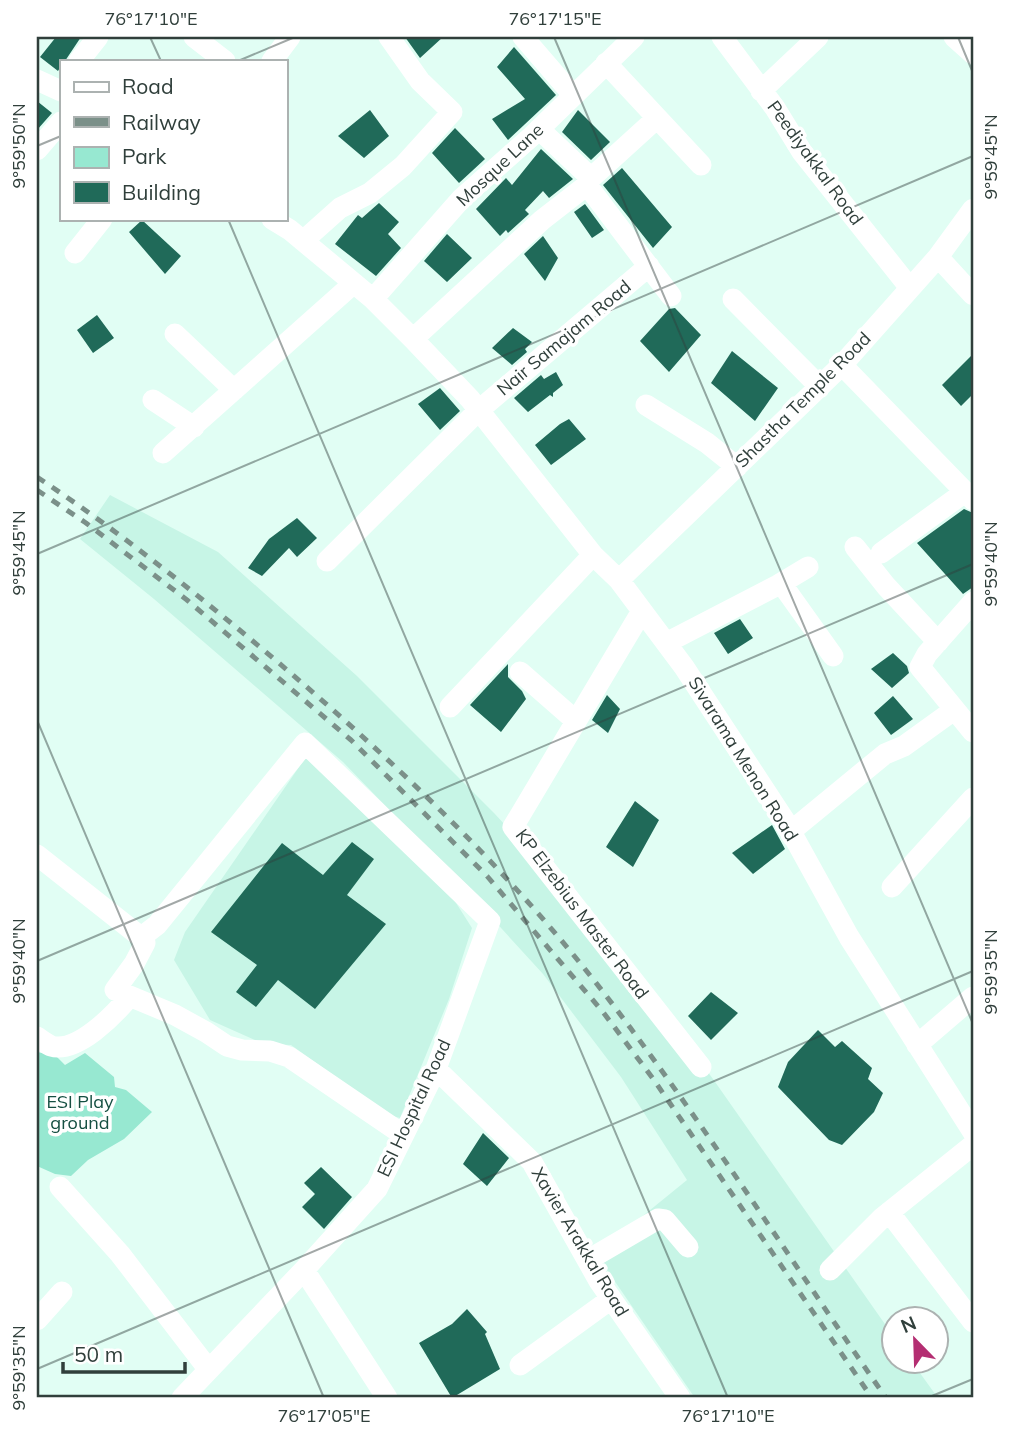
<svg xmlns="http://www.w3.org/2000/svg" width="1010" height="1435" viewBox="0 0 1010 1435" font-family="Mulish,sans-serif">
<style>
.built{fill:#c7f5e6}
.green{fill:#97e8d1}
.building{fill:#206a59}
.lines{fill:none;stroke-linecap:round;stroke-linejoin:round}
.minor{stroke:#fff;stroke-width:21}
.rail{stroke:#7b9089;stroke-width:5;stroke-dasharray:9 9;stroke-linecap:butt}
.ticks{fill:none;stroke:#303f3b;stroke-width:2;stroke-opacity:0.45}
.labels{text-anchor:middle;stroke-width:7;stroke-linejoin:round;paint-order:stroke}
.street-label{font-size:18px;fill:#303f3b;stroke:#fff}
.park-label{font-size:18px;fill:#154f42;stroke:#fff}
.neatline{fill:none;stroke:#303f3b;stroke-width:2.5}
.ticks-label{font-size:18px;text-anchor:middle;fill:#303f3b}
</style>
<rect width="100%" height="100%" fill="#e1fef4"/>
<!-- built -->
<path class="built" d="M110 495 218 552 357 676 494 813 596 923 713 1079 894 1337V1362H912L938 1398H695L596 1254 687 1180 621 1077 543 974 459 882 343 762 154 599 80 539Z
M308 754 451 895 472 928 449 999 400 1118 389 1115 291 1045 264 1044 210 1020 174 960 185 932Z"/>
<!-- green -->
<path class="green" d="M37 1052 56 1056 65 1065 85 1053 114 1077 115 1087 126 1090 152 1112 124 1139 88 1160 71 1176 55 1174 37 1166Z"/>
<!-- building -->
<path class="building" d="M56 37H81L65 61H61V66L58 71 40 57Z
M405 37H443L420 58Z
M514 47 556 95 508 140 492 119 525 99 497 67Z
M37 101 52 113 37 130Z
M370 110 389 136 364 158 338 136Z
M578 110 610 142 591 160 562 132Z
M455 128 485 159 459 183 432 153Z
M541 149 573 179 549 198 543 191 525 210 529 214 508 233 506 230 500 236 476 209 506 178 512 185Z
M622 168 672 227 653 248 603 185Z
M379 203 399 222 388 234 401 248 376 276 335 244 358 215 362 218Z
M585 204 604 230 592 238 574 212Z
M142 220 181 256 165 274 129 232Z
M447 234 472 258 447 282 424 261Z
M543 236 558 258 545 281 524 254Z
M675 308 701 335 669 372 640 341 669 309Z
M97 315 114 338 93 353 77 330Z
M513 328 532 342 525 349 527 352 512 365 492 348Z
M732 351 778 388 755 421 711 383Z
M973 354V394L961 406 942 385Z
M556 372 563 385 553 393V397L550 395 528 412 514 398 541 375 544 379Z
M440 388 460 411 440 430 418 404Z
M569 419 586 439 551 465 535 445 560 424Z
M964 509 973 513V587L963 594 917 543Z
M297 518 317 538 297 557 289 548 262 576 248 568 269 539Z
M740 619 753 638 728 654 714 633Z
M893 653 907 666 909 673 892 688 871 669Z
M508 664V677L522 691 526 699 501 732 470 705Z
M607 695 620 709 608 733 592 720Z
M893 696 913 719 891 735 874 713Z
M635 801 659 820 633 867 606 847Z
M772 825 785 849 753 874 732 853Z
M352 842 374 859 347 895 386 924 315 1009 278 980 256 1007 236 992 257 965 211 932 282 843 323 875Z
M711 992 738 1013 711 1040 688 1016Z
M818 1030 835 1047 842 1041 872 1068 868 1079 883 1093 874 1112 842 1145 829 1140 778 1087 788 1062Z
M483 1133 509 1158 487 1186 463 1164Z
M321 1167 352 1197 324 1229 302 1207 315 1194 304 1183Z
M467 1309 487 1332 485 1334 500 1369 452 1398 419 1343 452 1324Z"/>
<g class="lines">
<!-- minor -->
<path class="minor" d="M194 37 225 61
M523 37 573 95
M722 37 775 108 802 152 910 288
M954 37 973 54
M79 61 98 37
M272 61 290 37
M606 63 701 165
M37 80 61 91
M761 91 818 37
M539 129 591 178 657 118
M37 150 61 122
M272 219 290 230 373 299 413 339 470 399 593 555 619 580 684 667 785 821 849 937 973 1132
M303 241 340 208 370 193 403 166 452 112 420 81 389 37
M75 253 102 219
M938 257 973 295
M373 299 462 198 532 136 634 37
M733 299 819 386
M175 334 234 390
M413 339 542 220 587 185 671 296
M842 365 973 500
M153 400 194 427
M646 405 707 443 737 467
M163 453 354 283
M855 547 886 586 938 642
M881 553 965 492
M327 561 479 410 649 266
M619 580 842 365 938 257 973 209
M781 583 833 656
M973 602 927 654 920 667 973 732
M642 611 513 827 701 1067
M666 643 778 585 808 567
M520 672 576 721
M450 707 593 555
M790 832 885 754 904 746 954 710
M37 855 137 934 144 935 157 925 305 743 490 921 436 1069 377 1189 304 1270 182 1398
M892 887 973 798
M145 943 134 964 115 990 175 1015 206 1032 227 1046 242 1050 270 1051 289 1057 402 1134
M37 1037C41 1040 47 1044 51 1046 77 1054 115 1014 129 997
M917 1045 973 997
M436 1069 532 1162 599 1281 680 1398
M60 1187 120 1254 209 1370
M889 1212 973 1322
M588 1260 658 1219 665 1220 688 1247
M304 1270 387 1398
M830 1270 882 1218 973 1145
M37 1320 62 1292
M520 1365 611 1299"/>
<!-- rail -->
<path class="rail" d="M37 477C120 532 197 594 273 658 393 760 510 871 607 997 706 1126 793 1264 886 1398
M37 490 86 523 187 600 351 740 487 876 603 1012 654 1080 872 1398"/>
</g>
<!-- ticks -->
<path class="ticks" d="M150 37 161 61M554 37 973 1024M958 37 973 73M238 61 295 37M37 146 61 136M228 219 728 1398M37 554 973 156M37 720 324 1398M37 961 973 564M37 1369 973 971M927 1398 973 1379"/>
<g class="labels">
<!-- street labels -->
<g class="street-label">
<text transform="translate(815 163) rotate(54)" y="6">Peediyakkal Road</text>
<text transform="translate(500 165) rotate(-43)" y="6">Mosque Lane</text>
<text transform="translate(564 338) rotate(-40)" y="6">Nair Samajam Road</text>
<text transform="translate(803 400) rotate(-45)" y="6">Shastha Temple Road</text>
<text transform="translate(743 759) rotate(58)" y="6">Sivarama Menon Road</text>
<text transform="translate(582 914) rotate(53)" y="6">KP Elzebius Master Road</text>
<text transform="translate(414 1108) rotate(-65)" y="6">ESI Hospital Road</text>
<text transform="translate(580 1242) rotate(59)" y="6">Xavier Arakkal Road</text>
</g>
<!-- park labels -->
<g class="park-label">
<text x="80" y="1108">ESI Play<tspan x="80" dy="21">ground</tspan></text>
</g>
</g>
<!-- border -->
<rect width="1010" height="1435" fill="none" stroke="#ffffff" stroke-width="77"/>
<!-- legend -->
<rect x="60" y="60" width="228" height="161" fill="#ffffff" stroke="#acb2b1" stroke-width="2"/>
<rect x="74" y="82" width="35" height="10" fill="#ffffff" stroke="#acb2b1" stroke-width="2"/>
<text x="122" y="94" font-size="21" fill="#303f3b">Road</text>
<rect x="74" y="117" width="35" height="10" fill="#7b9089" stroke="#acb2b1" stroke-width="2"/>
<text x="122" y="130" font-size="21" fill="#303f3b">Railway</text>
<rect x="74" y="147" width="35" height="21" fill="#97e8d1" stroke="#acb2b1" stroke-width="2"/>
<text x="122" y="164" font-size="21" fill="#303f3b">Park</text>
<rect x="74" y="182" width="35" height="21" fill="#206a59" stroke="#acb2b1" stroke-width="2"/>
<text x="122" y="200" font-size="21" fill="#303f3b">Building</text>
<!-- north arrow -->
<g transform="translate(915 1340) rotate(337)"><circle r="33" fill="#ffffff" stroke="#acb2b1" stroke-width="2"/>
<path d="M0-5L12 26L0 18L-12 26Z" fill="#b42e72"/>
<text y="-10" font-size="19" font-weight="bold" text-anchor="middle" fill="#303f3b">N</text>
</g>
<!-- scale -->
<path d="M63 1362v10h122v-10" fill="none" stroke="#303f3b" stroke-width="3.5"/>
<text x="74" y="1362" font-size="21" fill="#303f3b" stroke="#ffffff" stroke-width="5" paint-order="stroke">50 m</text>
<rect x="38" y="38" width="934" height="1358" class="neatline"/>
<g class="ticks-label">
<text x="151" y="25">76°17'10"E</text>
<text x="555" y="25">76°17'15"E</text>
<text transform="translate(19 146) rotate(-90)" y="6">9°59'50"N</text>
<text transform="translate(991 157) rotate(-90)" y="6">9°59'45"N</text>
<text transform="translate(19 553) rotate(-90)" y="6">9°59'45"N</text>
<text transform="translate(991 564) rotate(-90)" y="6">9°59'40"N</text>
<text transform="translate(19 961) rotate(-90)" y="6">9°59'40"N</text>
<text transform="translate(991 972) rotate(-90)" y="6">9°59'35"N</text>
<text transform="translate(19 1368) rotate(-90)" y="6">9°59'35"N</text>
<text x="324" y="1422">76°17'05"E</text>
<text x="728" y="1422">76°17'10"E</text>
</g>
</svg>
